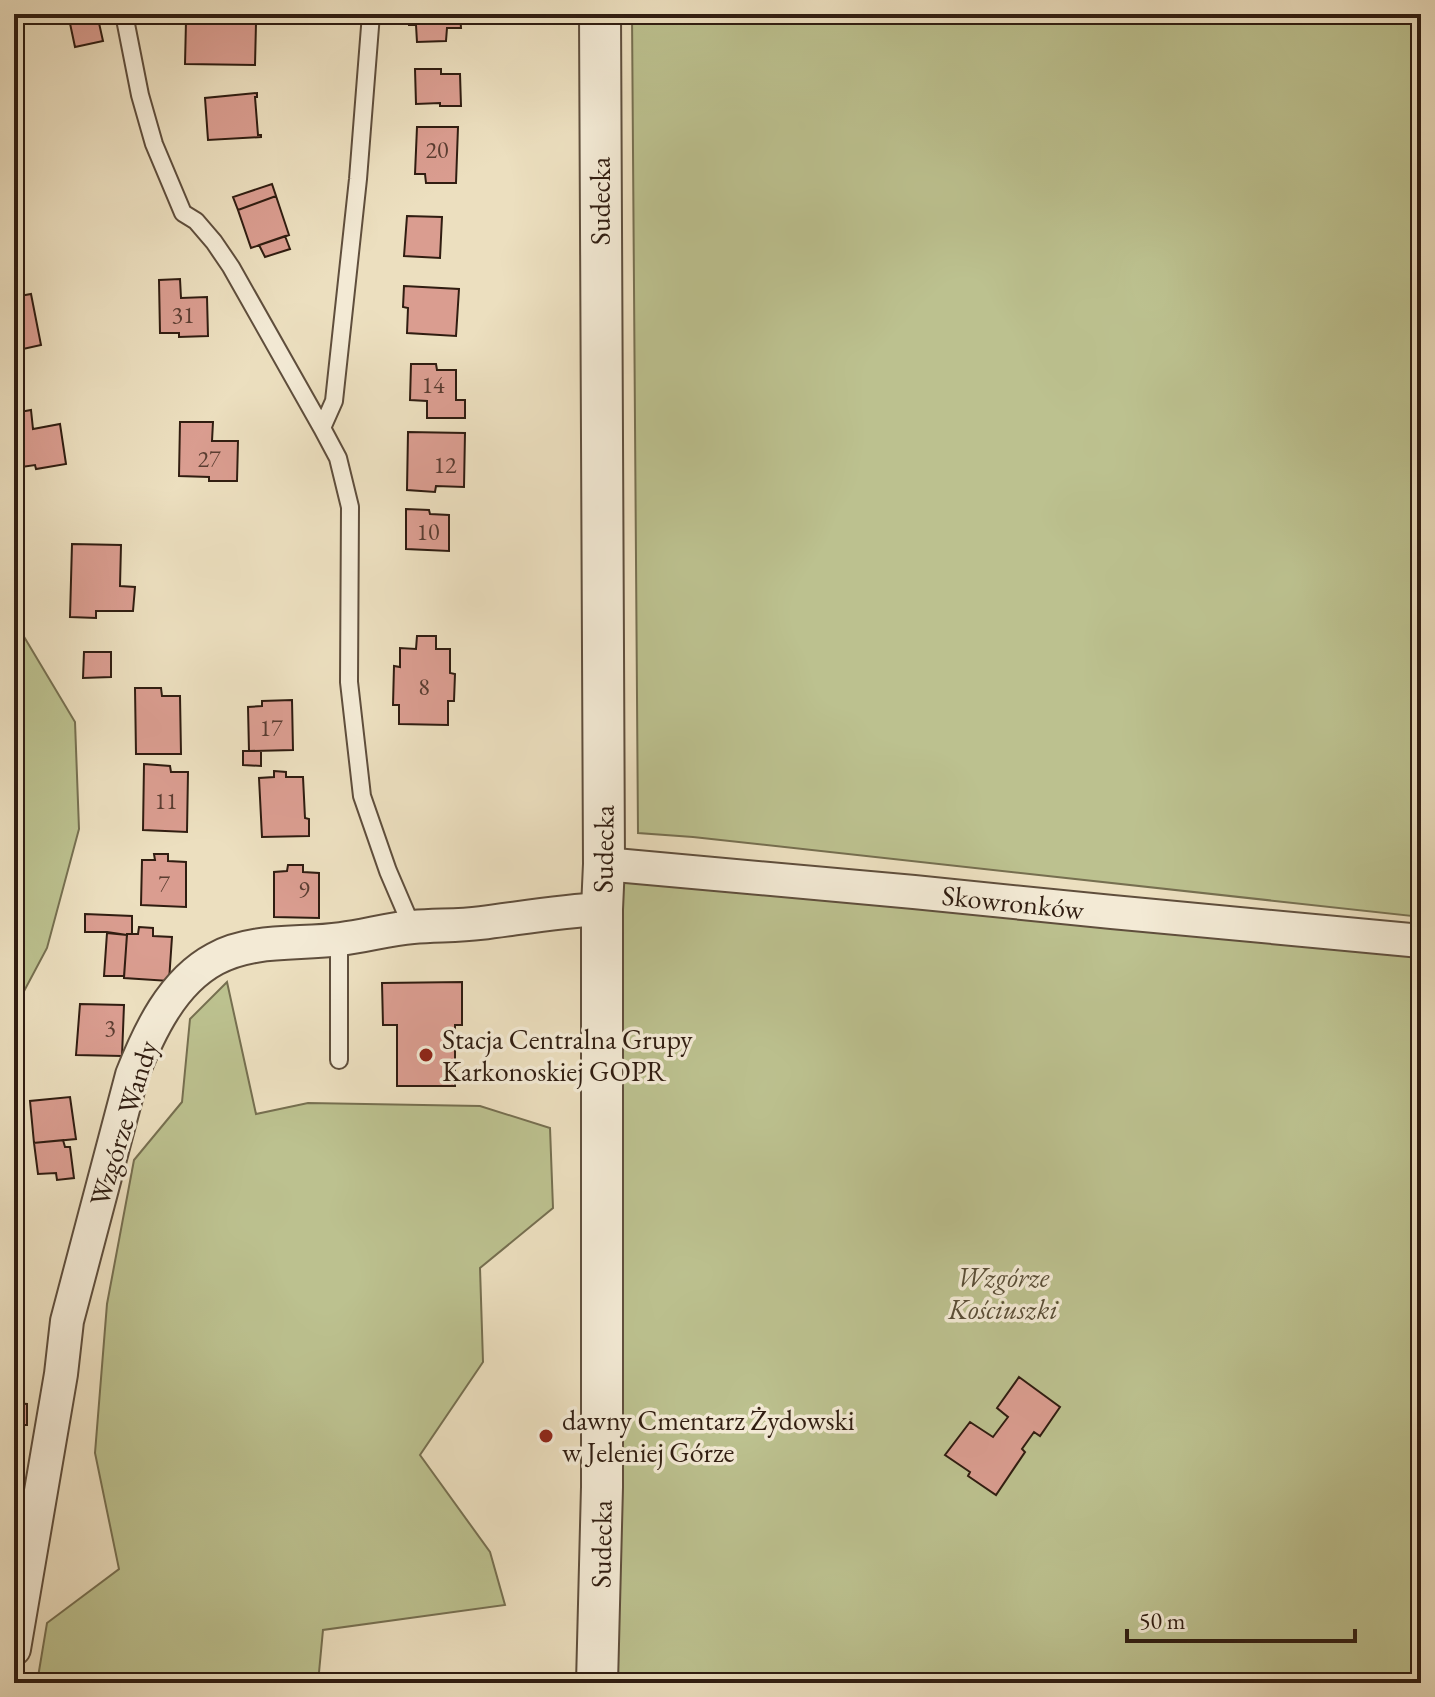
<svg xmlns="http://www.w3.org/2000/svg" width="1435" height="1697" viewBox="0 0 1435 1697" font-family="'EB Garamond',serif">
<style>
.green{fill:#bcc18f;stroke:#766f50;stroke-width:2}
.building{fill:#da9d90;stroke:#301d11;stroke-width:2}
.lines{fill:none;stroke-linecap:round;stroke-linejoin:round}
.service-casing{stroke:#5f4e3c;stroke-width:20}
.minor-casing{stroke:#5f4e3c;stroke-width:36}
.tertiary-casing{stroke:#5f4e3c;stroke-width:44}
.service{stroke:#f3ead5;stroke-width:16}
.minor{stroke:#f3ead5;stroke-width:32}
.tertiary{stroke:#f3ead5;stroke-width:40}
.poi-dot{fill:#8f2418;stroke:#f3ead5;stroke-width:3}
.labels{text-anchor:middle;stroke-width:7;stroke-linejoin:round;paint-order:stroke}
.number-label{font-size:24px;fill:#5a3d31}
.street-label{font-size:28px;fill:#301d11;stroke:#f3ead5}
.poi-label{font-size:28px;fill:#301d11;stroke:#f3ead5;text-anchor:start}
.park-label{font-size:28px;font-style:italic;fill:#5a4e37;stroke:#f3ead5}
</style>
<rect width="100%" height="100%" fill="#ecdfbf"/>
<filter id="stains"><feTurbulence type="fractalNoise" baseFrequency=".0025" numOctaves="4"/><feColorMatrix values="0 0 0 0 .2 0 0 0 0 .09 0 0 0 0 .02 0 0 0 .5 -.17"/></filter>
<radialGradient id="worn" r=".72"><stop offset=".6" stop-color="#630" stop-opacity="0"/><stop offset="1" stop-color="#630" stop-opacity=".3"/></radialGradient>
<!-- green -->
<path class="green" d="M632 14H1421V917L693 837 638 833Z
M14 620 75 722 79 829 47 948 14 1010Z
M604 864 1421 941V1683H597Z
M227 982 256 1114 308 1103 480 1106 550 1128 553 1208 480 1268 483 1362 420 1455 490 1552 505 1605 323 1630 318 1683H37L47 1623 119 1569 95 1453 107 1304 134 1160 182 1102 190 1019Z"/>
<!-- building -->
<path class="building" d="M68 14H97L103 41 75 47Z
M409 14H460L461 28H447L446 41 417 42 416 25H409Z
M186 21 256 23 255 65 185 64Z
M415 69H441V74H460L461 106H440V103L416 104Z
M257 93V97H255L258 135H261V137L208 140 205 98Z
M417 127H458L456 183H426L425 174H415Z
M272 184 276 196 238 210 233 197Z
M276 196 289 235 251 248 238 210Z
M407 216 442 217 440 258 404 256Z
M285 236 290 249 265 257 259 245Z
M180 279 181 298 207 297 208 336 179 337V333H160L159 280Z
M404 286 459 289 456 336 407 333 408 308 403 307Z
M31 294 41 345 14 351V297Z
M411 364H436L437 370H456V400H465V418H427V401L410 400Z
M31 410 33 429 60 424 66 464 36 469 35 465 14 468V413Z
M180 422H213L212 441H238L237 481H209V477L179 476Z
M408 432 465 433 464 487 436 486 435 492 407 490Z
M406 509 429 510 430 514 449 515V551L406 549Z
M72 544 121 545 120 586 135 587 133 611H96V618L70 617Z
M417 636H436V649H450V673L455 674 454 701H448V725L399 724V705H393L394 666 400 667V648L416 649Z
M84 652H111V677L83 678Z
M135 688H161L162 696H180L181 754H136Z
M292 700 293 750 249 751 248 707 262 706V701Z
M243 751H261V766L243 765Z
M144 764 170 766 171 772H188L187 832 143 830Z
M274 771 286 772V777H303L305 818 309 819V836L262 837 259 778 274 777Z
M154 854H168V861L186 862V907L141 905 142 860H155Z
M288 865H303V872L319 873V918L274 917V872L287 871Z
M85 914 132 916V934H127V935L107 932H85Z
M139 927 153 928V936L172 937 169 981 124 978 127 934H138Z
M107 933 127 935 124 976H104Z
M462 982V1025H455V1086H397V1025H383L382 983Z
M80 1004 124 1005 122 1056 76 1055Z
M70 1097 76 1139 34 1143 30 1101Z
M63 1140 65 1147H70L74 1178 57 1180 56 1173 38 1174 34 1143Z
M14 1325H18L19 1383H14Z
M1019 1377 1060 1407 1040 1436 1034 1432 1022 1449 1025 1452 996 1495 968 1476 970 1472 945 1455 970 1422 993 1437 1008 1417 997 1408Z
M14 1403 27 1404V1425H14Z"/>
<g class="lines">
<!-- service casing -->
<g class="service-casing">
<path id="service" d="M124 14 140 95 154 144 183 213 196 221 214 242 231 267 322 428 338 458 350 507 349 682 362 796 388 871 412 927
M322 428 334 401 358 179 371 14
M339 1060V940"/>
</g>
<!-- minor casing -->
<g class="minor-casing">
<path id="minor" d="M604 864 914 892 1112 912 1421 941
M14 1649 61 1374 67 1321 132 1075C149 1032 172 982 215 959 254 938 299 945 341 939 365 936 389 929 413 927 436 925 458 926 481 923 521 918 561 911 602 909"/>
</g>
<!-- tertiary casing -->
<g class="tertiary-casing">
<path id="tertiary" d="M597 1683 602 1487V909L604 864 600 14"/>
</g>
<!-- service -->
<use href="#service" class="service"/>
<!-- minor -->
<use href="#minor" class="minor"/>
<!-- tertiary -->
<use href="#tertiary" class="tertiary"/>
</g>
<!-- markers -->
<g class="poi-dot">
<circle cx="426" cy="1055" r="8"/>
<circle cx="546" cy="1436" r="8"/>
</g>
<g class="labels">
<!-- number labels -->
<g class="number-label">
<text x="437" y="158">20</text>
<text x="183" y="323">31</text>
<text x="433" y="393">14</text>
<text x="209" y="467">27</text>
<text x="445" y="473">12</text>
<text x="428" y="540">10</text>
<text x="424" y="695">8</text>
<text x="271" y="736">17</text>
<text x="166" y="809">11</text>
<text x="164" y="892">7</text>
<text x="304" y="898">9</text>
<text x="110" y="1036">3</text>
</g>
<!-- street labels -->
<g class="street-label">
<text transform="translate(600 201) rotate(-90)" y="10">Sudecka</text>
<text transform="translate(603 849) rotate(-89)" y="10">Sudecka</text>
<text transform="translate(1013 902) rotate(6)" y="10">Skowronków</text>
<text transform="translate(123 1123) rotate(-73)" y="10">Wzgórze Wandy</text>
<text transform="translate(601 1544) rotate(-89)" y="10">Sudecka</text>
</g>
<!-- poi labels -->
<g class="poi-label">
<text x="442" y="1049">Stacja Centralna Grupy<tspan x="442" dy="32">Karkonoskiej GOPR</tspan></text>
<text x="562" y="1430">dawny Cmentarz Żydowski<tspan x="562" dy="32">w Jeleniej Górze</tspan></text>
</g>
<!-- park labels -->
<g class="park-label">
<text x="1003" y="1287">Wzgórze<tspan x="1003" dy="32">Kościuszki</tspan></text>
</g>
</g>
<!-- margin -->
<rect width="1435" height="1697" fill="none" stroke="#ecdfbf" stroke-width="48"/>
<rect x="16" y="16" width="1403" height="1665" fill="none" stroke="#301d11" stroke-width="4"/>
<rect x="24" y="24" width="1387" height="1649" fill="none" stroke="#301d11" stroke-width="2"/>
<!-- scale -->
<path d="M1127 1629v12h228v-12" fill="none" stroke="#301d11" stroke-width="4"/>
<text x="1139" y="1629" font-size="24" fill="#301d11" stroke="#f3ead5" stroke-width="6" paint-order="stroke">50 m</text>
<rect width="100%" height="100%" filter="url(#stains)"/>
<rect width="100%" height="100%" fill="url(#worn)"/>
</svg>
